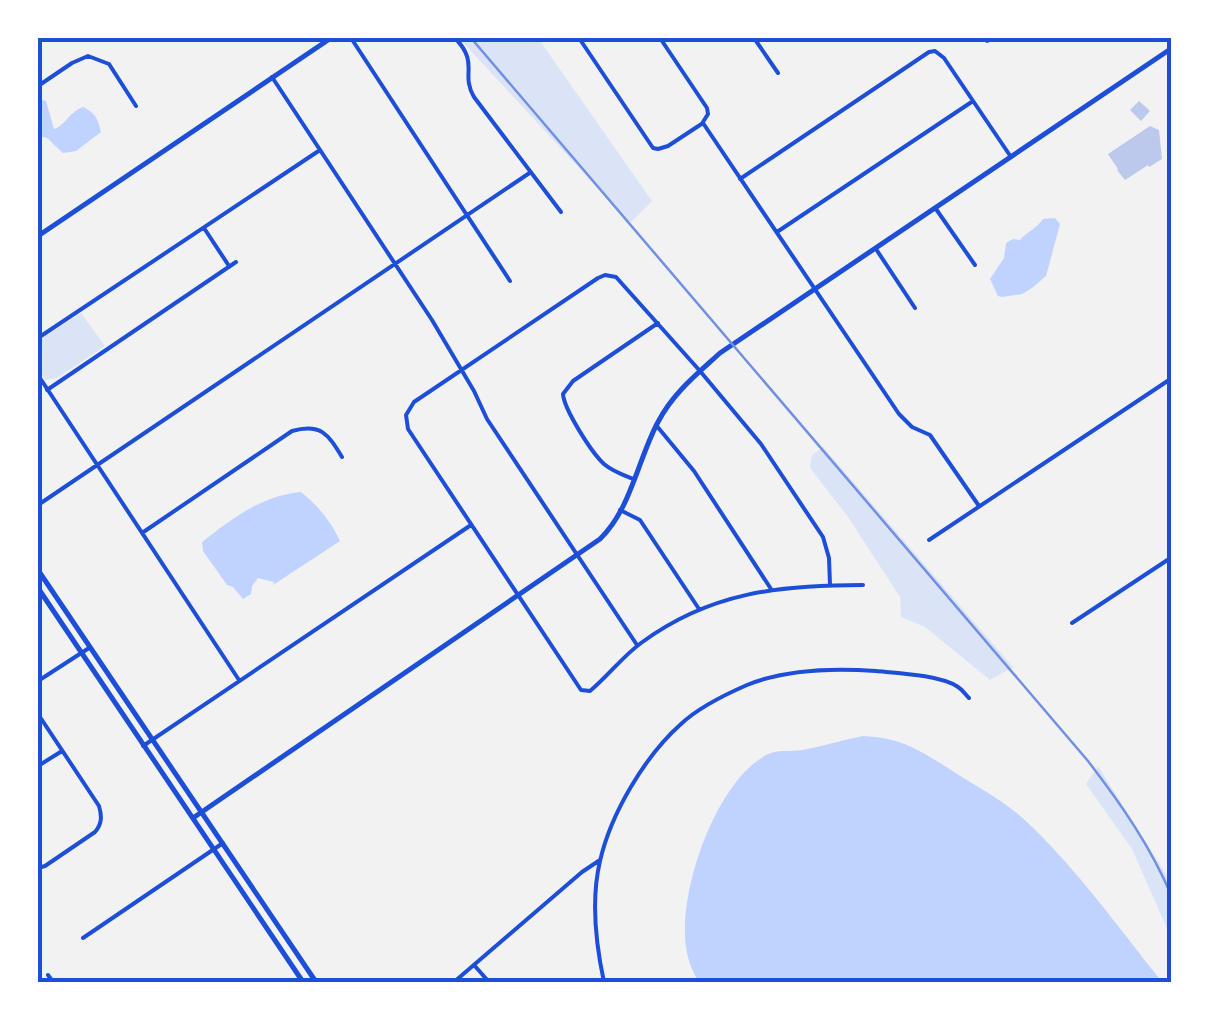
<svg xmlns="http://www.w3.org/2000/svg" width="1209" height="1020" viewBox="0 0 1209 1020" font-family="'Titillium Web',sans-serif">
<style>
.green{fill:#dbe4f7}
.water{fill:#bfd3fe}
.building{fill:#bdc9ec}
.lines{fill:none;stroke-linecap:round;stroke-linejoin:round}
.minor{stroke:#1d4ed8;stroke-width:4}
.tertiary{stroke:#1d4ed8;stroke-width:5}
.secondary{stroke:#1d4ed8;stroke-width:5}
.rail{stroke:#7290e2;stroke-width:2.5}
.neatline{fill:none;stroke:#1d4ed8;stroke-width:4}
</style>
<rect width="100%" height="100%" fill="#f2f2f2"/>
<!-- green -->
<path class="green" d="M459 38H538L652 201 630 223Z
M81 313 105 346 57 378 46 380 38 370V341Z
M823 447 1013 667 990 680 925 627 901 617 900 597 848 517 810 468 812 455Z
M1098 766 1171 882V946L1166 926 1132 849 1086 784Z"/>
<!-- water -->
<path class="water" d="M39 99 46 101 54 129C65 126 69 112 83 107 95 113 98 118 101 132L76 151 63 153 47 138 38 136Z
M1055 218 1060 224 1046 276 1032 288 1022 294 1002 297 998 296 990 279 1004 258 1006 243 1013 239 1020 240C1027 232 1037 228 1043 219Z
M301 492C318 506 331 521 340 541L273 585 274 582 258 578 252 586 251 594 243 599 233 587 227 585 203 551 202 542C233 518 261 496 301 492Z
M863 736C903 738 921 751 954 772 979 788 1008 803 1029 824 1079 872 1119 928 1162 982H699C692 971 688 960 686 947 678 892 715 783 766 755 777 749 790 752 803 750 823 746 843 740 863 736Z"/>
<!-- building -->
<path class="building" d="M1139 101 1150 111 1141 121 1130 110Z
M1150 126 1159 130 1162 159 1149 167 1148 165 1125 180 1117 170 1118 169 1108 154Z"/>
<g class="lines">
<!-- minor -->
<path class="minor" d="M351 38 510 281
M455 38C480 64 460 73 474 97L561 212
M579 38 653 148 658 149 668 146 703 123
M660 38 707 108 708 114 703 122
M754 38 778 73
M983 38 987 41 995 38
M272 77 432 320 474 391 487 419 637 645
M38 86 72 63 88 56 109 64 136 106
M703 123 899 414 912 427 930 435 979 506
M740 179 929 52 935 51 944 58 1011 157
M936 209 975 265
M204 228 229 266
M777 232 973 101
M876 249 915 308
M38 338 320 150
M38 375 239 680
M47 390 236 262
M656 425 694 471 771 589
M633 479C623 475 612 471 604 464 591 452 564 409 563 394L573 381 658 323
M38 505 531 172
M620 510 640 520 699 609
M142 533 292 431C321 423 328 434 342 457
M929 540 1172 378
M830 585 829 558 823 537 761 444 700 371 616 277 605 275 598 278 414 402 406 415 408 429 581 690 590 691C608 676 622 657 641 643 710 592 780 585 863 585
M1072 623 1172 557
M38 681 89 648
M38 714 99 806C102 816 102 824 95 832L45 866 38 868
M143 746 471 525
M38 766 62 751
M83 938 223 843
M474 965 489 982
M48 975 53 982
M454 982 582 872 600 860
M604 982C596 945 591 899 600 861 611 813 645 756 681 724 699 707 724 695 747 685 786 669 835 668 876 671 896 673 941 675 958 687 963 690 965 694 969 698"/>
<!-- tertiary -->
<path class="tertiary" d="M38 236 331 38
M193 818 600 539C631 509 638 459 658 422 673 393 696 375 720 353L1172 48"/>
<!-- secondary -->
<path class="secondary" d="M38 570 316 982
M38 588 303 982"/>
<!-- rail -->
<path class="rail" d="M471 38 1088 761C1121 804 1151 847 1172 897"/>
</g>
<!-- border -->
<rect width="1209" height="1020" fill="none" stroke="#ffffff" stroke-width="80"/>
<rect x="40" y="40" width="1129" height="940" class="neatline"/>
</svg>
